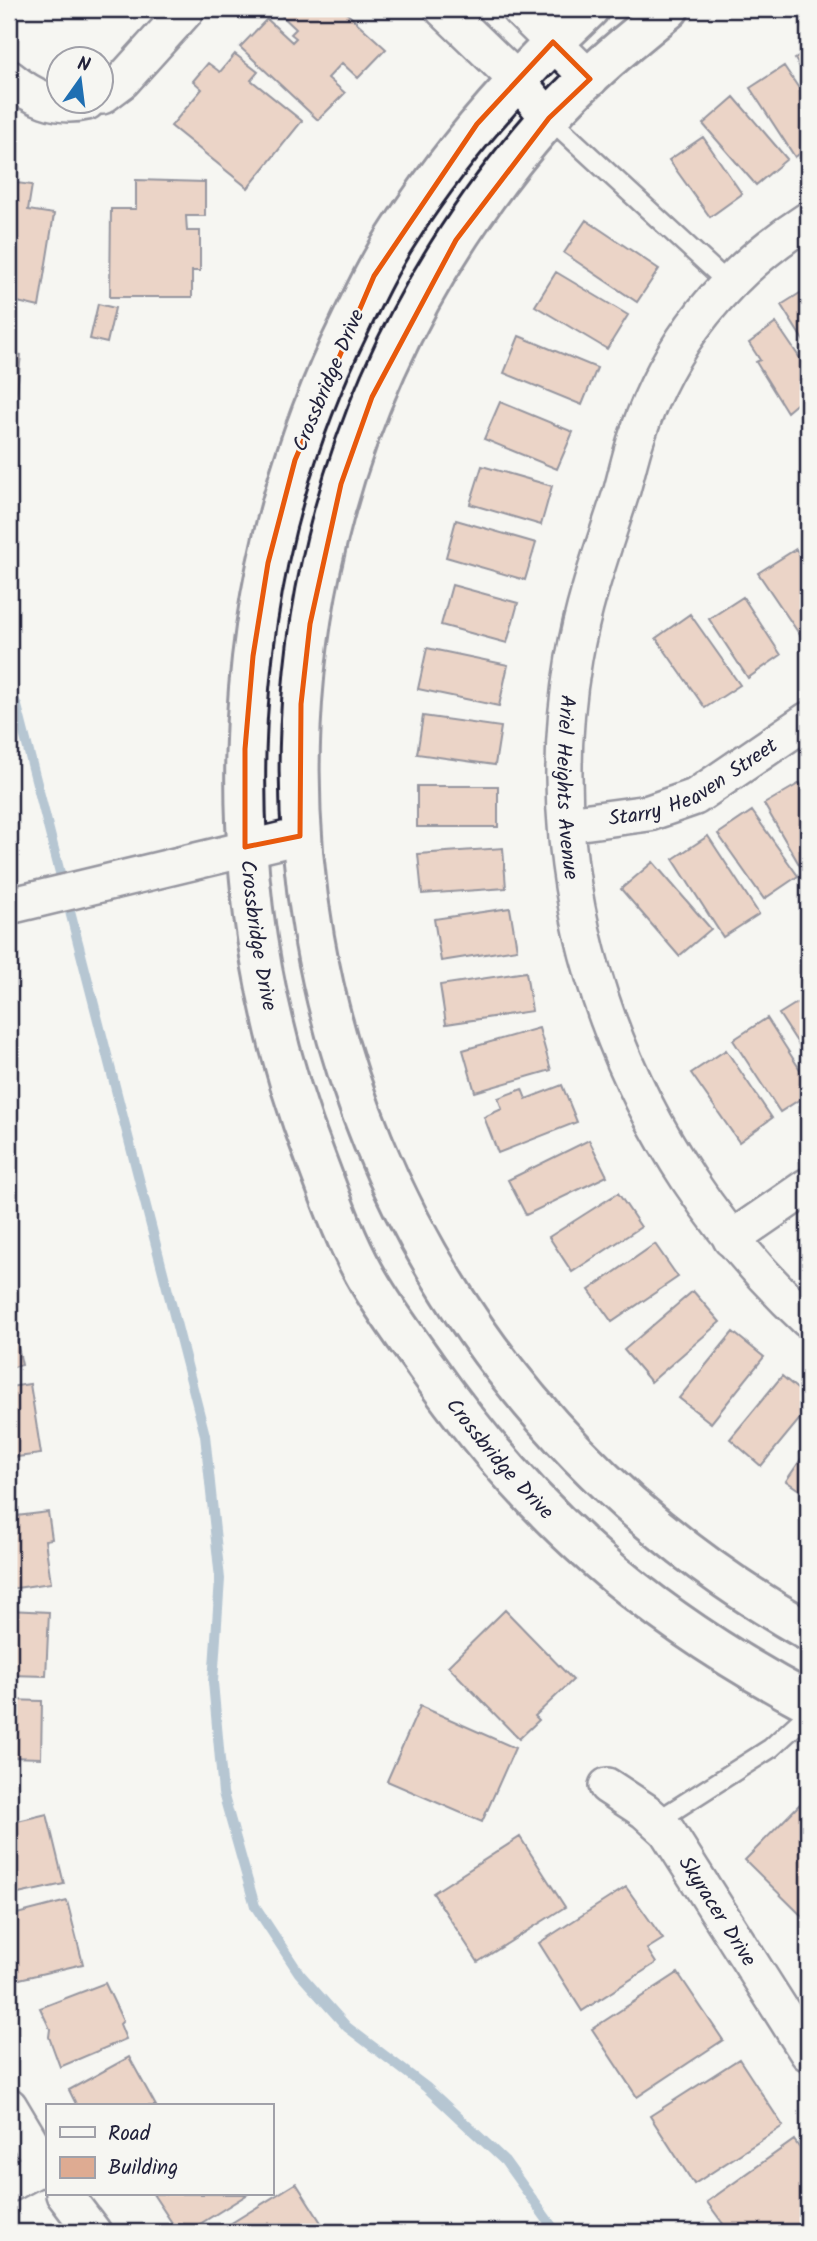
<svg xmlns="http://www.w3.org/2000/svg" width="817" height="2241" viewBox="0 0 817 2241" font-family="Kalam,sans-serif">
<style>
.lines{fill:none;stroke-linecap:round;stroke-linejoin:round}
.stream{stroke:#688cac;stroke-width:10}
.building{fill:#deab92;stroke:#22223b;stroke-width:2}
.service-casing{stroke:#22223b;stroke-width:23}
.minor-casing{stroke:#22223b;stroke-width:40}
.tertiary-casing{stroke:#22223b;stroke-width:44}
.service{stroke:#f6f6f2;stroke-width:18}
.minor{stroke:#f6f6f2;stroke-width:35}
.tertiary{stroke:#f6f6f2;stroke-width:38}
.marked{fill:none;stroke:#e8590c;stroke-width:5;stroke-linejoin:round}
.labels{text-anchor:middle;stroke-width:5;stroke-linejoin:round;paint-order:stroke}
.street-label{font-size:21px;fill:#22223b;stroke:#f6f6f2}
</style>
<rect width="100%" height="100%" fill="#f6f6f2"/>
<filter id="ink" filterUnits="userSpaceOnUse"><feTurbulence type="fractalNoise" baseFrequency=".0143" numOctaves="2"/><feDisplacementMap in="SourceGraphic" scale="14" xChannelSelector="R" yChannelSelector="G"/><feConvolveMatrix kernelMatrix="1 2 1 2 8 2 1 2 1" color-interpolation-filters="sRGB"/></filter>
<g filter="url(#ink)">
<g class="lines">
<!-- stream -->
<path class="stream" d="M9 687 17 706 205 1435 220 1579 213 1682 223 1793 255 1906 299 1973 347 2027 426 2087 505 2161 556 2232"/>
</g>
<!-- building -->
<path class="building" d="M284 9H342L386 49 358 78 342 63 328 78 345 93 318 120 240 47 267 19 292 42 296 38 291 34 296 29 279 13Z
M808 51V80L795 59Z
M235 54 258 72 251 80 302 121 248 188 171 126 202 89 193 81 208 63 220 72Z
M784 66 808 102V148L795 157 750 88Z
M734 97 787 159 756 185 703 124Z
M703 137 742 194 710 217 669 160Z
M136 180 205 182V216H186L187 231H200V271H192V297H110L111 209H136Z
M9 182 32 185 28 210 54 214 39 307 9 300Z
M586 220 659 269 637 302 564 253Z
M556 272 628 315 607 349 535 306Z
M808 288V348L781 305Z
M98 304 115 308 107 343 90 339Z
M776 323 808 370 807 411 800 401 787 412 756 362 760 360 749 343Z
M519 336 597 368 582 405 504 373Z
M9 354 21 355 16 399 9 398Z
M500 402 573 432 557 469 484 439Z
M482 466 552 486 541 525 470 504Z
M456 520 536 543 525 580 446 557Z
M796 549 808 568V639L804 641 758 573Z
M452 585 518 603 507 643 441 625Z
M743 597 781 655 748 678 709 619Z
M690 614 740 685 705 708 656 638Z
M427 648 508 665 499 706 418 689Z
M423 716 501 727 495 765 417 754Z
M800 783 808 797V868L803 871 764 804Z
M417 786H498V827H417Z
M752 811 798 876 764 899 718 834Z
M708 836 759 914 723 937 673 859Z
M503 848 506 888 422 894 418 854Z
M653 862 711 929 679 956 621 889Z
M510 908 517 949 441 961 434 919Z
M526 972 532 1011 446 1024 440 985Z
M808 996V1059L779 1014Z
M767 1018 808 1082V1094L780 1112 733 1040Z
M539 1028 551 1070 475 1092 463 1050Z
M726 1050 772 1118 739 1142 691 1073Z
M562 1085 577 1122 498 1153 484 1117 502 1109 498 1098 522 1089 526 1099Z
M589 1140 607 1176 526 1215 508 1180Z
M618 1193 641 1227 572 1272 549 1237Z
M655 1244 678 1277 612 1322 589 1290Z
M693 1291 720 1322 651 1382 624 1350Z
M9 1303 22 1365 9 1368Z
M733 1332 764 1357 711 1423 679 1398Z
M782 1376 808 1398V1409L761 1466 730 1439Z
M30 1384 41 1454 9 1458V1387Z
M808 1449V1496L786 1481Z
M48 1512 52 1539 45 1540 51 1583 9 1589V1517Z
M9 1610 49 1612 46 1676 9 1675Z
M505 1610 573 1680 535 1716 539 1720 519 1739 448 1666Z
M9 1700 42 1701 41 1758 9 1757Z
M420 1706 515 1748 482 1822 387 1781Z
M801 1803 808 1810V1922L745 1860Z
M47 1814 64 1884 9 1896V1823Z
M520 1837 565 1907 478 1962 433 1893Z
M626 1887 663 1939 647 1949 656 1963 582 2011 539 1943Z
M67 1901 83 1964 15 1980 9 1958V1916Z
M678 1973 723 2040 637 2097 592 2029Z
M105 1983 123 2021 120 2024 126 2039 60 2067 49 2037 50 2029 40 2008Z
M129 2057 156 2106H77L69 2090Z
M739 2059 783 2126 694 2184 650 2116Z
M794 2140 808 2160V2226L800 2232H729L707 2202Z
M296 2183 327 2232H217Z
M153 2194H248L187 2232H178Z"/>
<g class="lines">
<!-- service casing -->
<g class="service-casing">
<path id="service" d="M549 118 728 283
M657 1821 771 1748 808 1714"/>
</g>
<!-- minor casing -->
<g class="minor-casing">
<g id="minor">
<path d="M443 9 516 79 549 118"/>
<path d="M519 9 590 79"/>
<path d="M9 78C32 97 56 109 87 102"/>
<path d="M102 96 122 81 187 9"/>
<path id="s1" d="M808 220C725 273 669 342 637 436 631 453 627 472 622 490 604 546 584 599 574 658 531 903 629 1154 808 1320"/>
<path id="s2" d="M567 824 649 813 695 797 808 720"/>
<path d="M9 906 300 836"/>
<path d="M731 1239 808 1186"/>
<path id="s3" d="M607 1786 645 1811 667 1831 808 2053"/>
<path d="M9 2106 47 2170"/>
<path d="M9 2184 44 2165"/>
<path d="M64 2194 93 2232"/>
</g>
</g>
<!-- tertiary casing -->
<g class="tertiary-casing">
<g id="tertiary">
<path id="s4" d="M589 9C517 76 453 148 400 231 376 267 358 308 339 347 221 603 215 901 317 1162 331 1199 345 1239 364 1273 382 1306 405 1336 426 1366 532 1517 645 1615 808 1702"/>
<path d="M669 9C627 43 583 79 547 120 129 598 257 1319 808 1631"/>
</g>
</g>
<!-- service -->
<use href="#service" class="service"/>
<!-- minor -->
<use href="#minor" class="minor"/>
<!-- tertiary -->
<use href="#tertiary" class="tertiary"/>
</g>
</g>
<!-- marked area -->
<path d="M0 0H817V2241H0ZM553 42 590 79 549 118 456 240 372 397 341 484 310 624 301 704 300 836 245 847V749L253 656 268 563 295 460 374 276 477 124Z" fill="#f6f6f2" fill-opacity=".55" fill-rule="evenodd"/>
<path class="marked" d="M553 42 590 79 549 118 456 240 372 397 341 484 310 624 301 704 300 836 245 847V749L253 656 268 563 295 460 374 276 477 124Z"/>
<g class="labels">
<!-- street labels -->
<g class="street-label">
<text transform="translate(328 380) rotate(-67)" y="7">Crossbridge Drive</text>
<text dy="7" stroke="none"><textPath href="#s2" startOffset="135">Starry Heaven Street</textPath></text>
<text dy="7" stroke="none"><textPath href="#s1" startOffset="642">Ariel Heights Avenue</textPath></text>
<text dy="7" stroke="none"><textPath href="#s4" startOffset="1026">Crossbridge Drive</textPath></text>
<text dy="7" stroke="none"><textPath href="#s4" startOffset="1612">Crossbridge Drive</textPath></text>
<text dy="7" stroke="none"><textPath href="#s3" startOffset="170">Skyracer Drive</textPath></text>
</g>
</g>
<!-- margin -->
<rect width="817" height="2241" fill="none" stroke="#f6f6f2" stroke-width="35"/>
<rect x="18" y="18" width="782" height="2206" fill="none" stroke="#22223b" stroke-width="2.5" filter="url(#ink)"/>
<!-- legend -->
<rect x="46" y="2104" width="228" height="91" fill="#f6f6f2" stroke="#a1a1a9" stroke-width="2"/>
<rect x="60" y="2127" width="35" height="10" fill="#f6f6f2" stroke="#a1a1a9" stroke-width="2"/>
<text x="108" y="2140" font-size="21" fill="#22223b">Road</text>
<rect x="60" y="2157" width="35" height="21" fill="#deab92" stroke="#a1a1a9" stroke-width="2"/>
<text x="108" y="2174" font-size="21" fill="#22223b">Building</text>
<!-- north arrow -->
<g transform="translate(80 80) rotate(14)"><circle r="33" fill="#f6f6f2" stroke="#a1a1a9" stroke-width="2"/>
<path d="M0-5L12 26L0 18L-12 26Z" fill="#1f6fb2"/>
<text y="-10" font-size="19" font-weight="bold" text-anchor="middle" fill="#22223b">N</text>
</g>
</svg>
